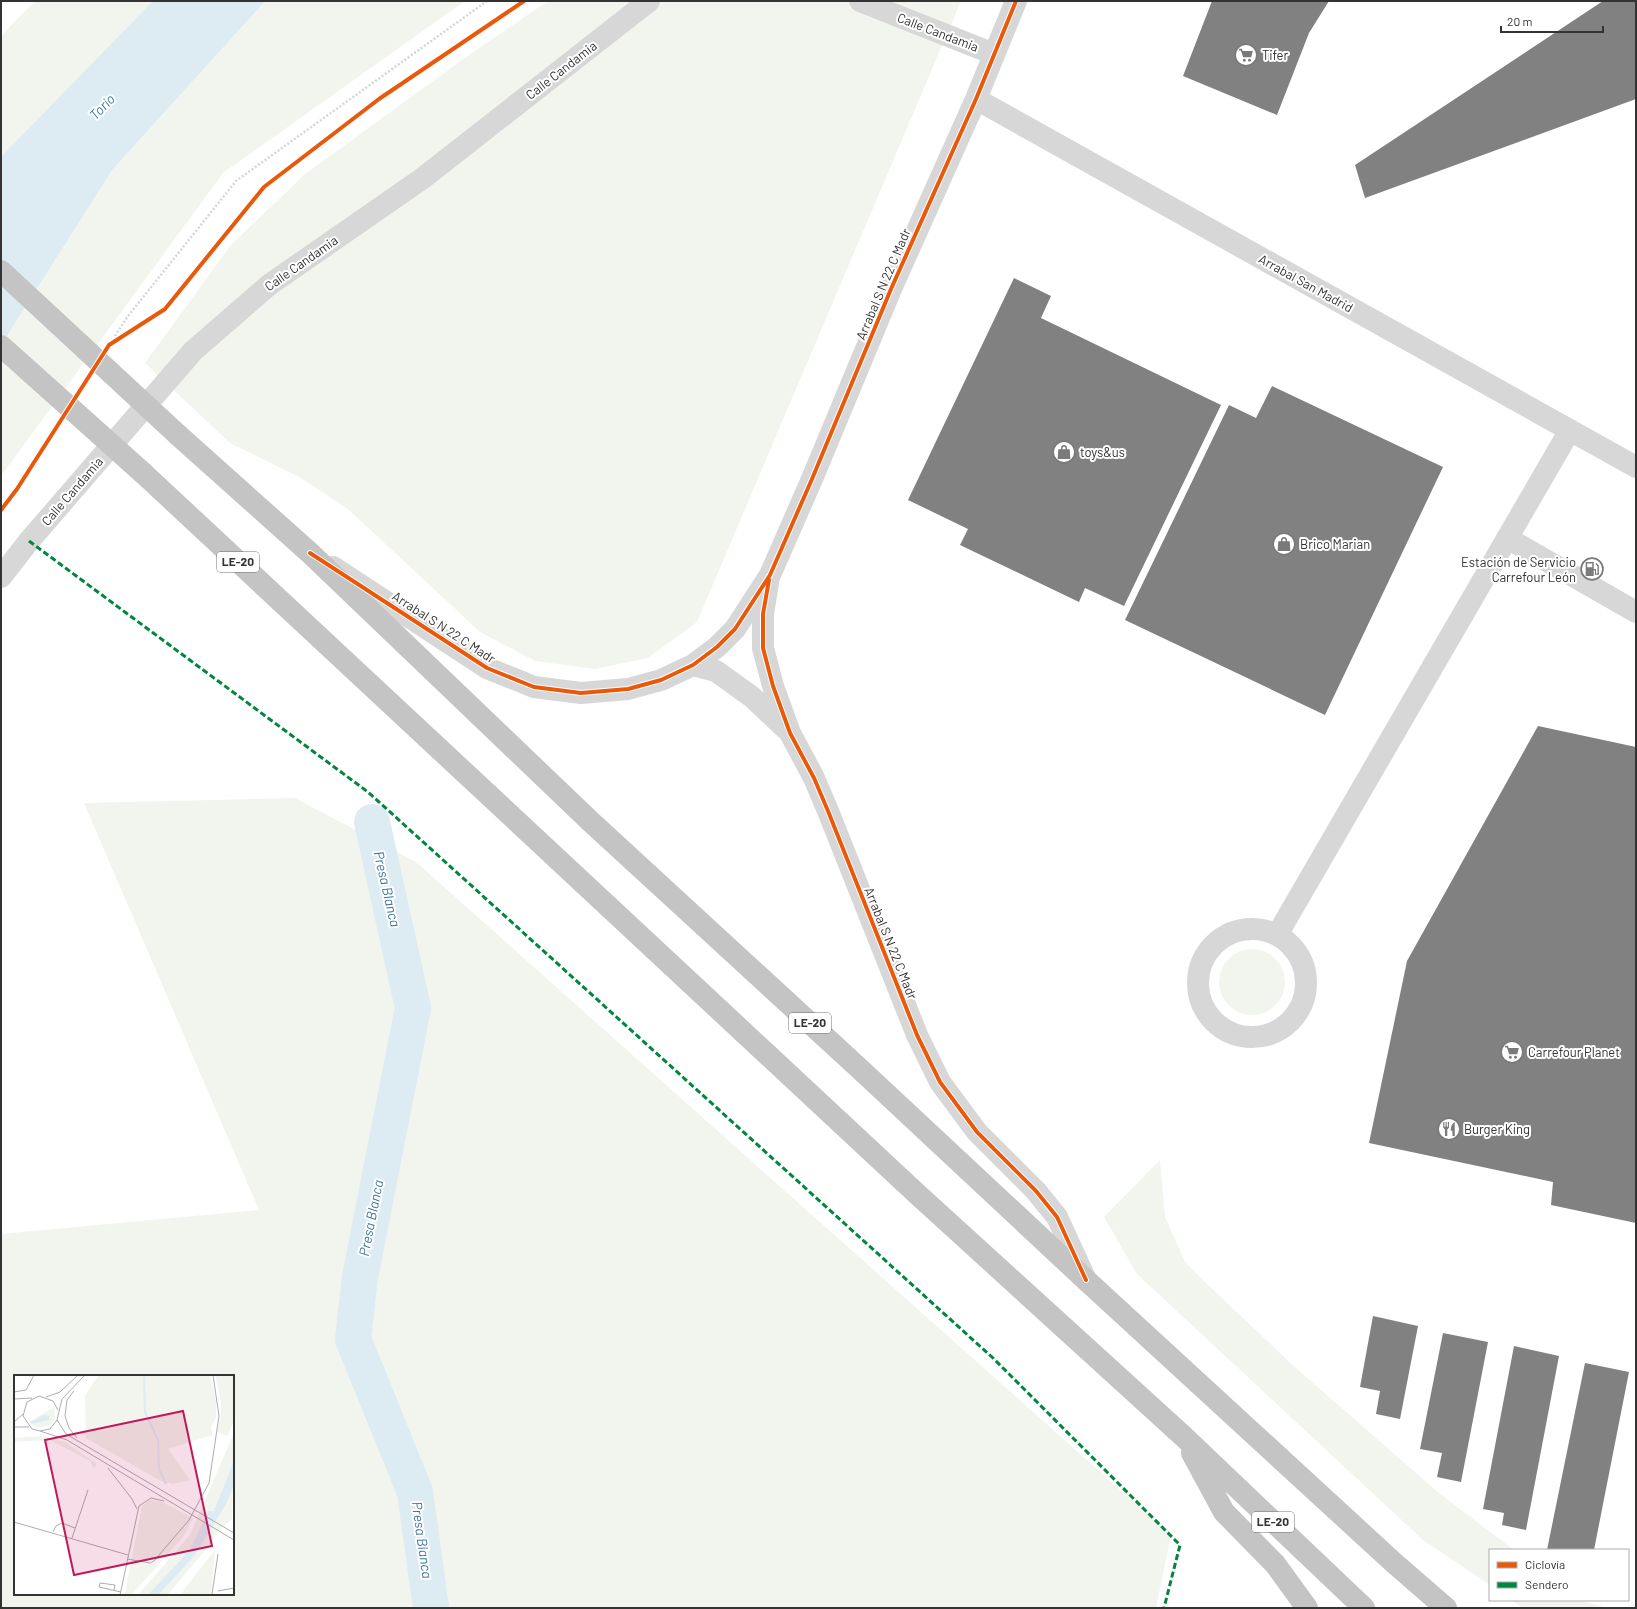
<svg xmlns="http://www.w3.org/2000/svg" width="1637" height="1609" viewBox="0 0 1637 1609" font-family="Barlow,sans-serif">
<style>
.green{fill:#f1f5ed;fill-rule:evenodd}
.water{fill:#ddebf3}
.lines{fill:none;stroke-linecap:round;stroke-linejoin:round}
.canal{stroke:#ddebf3;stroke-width:36}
.building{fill:#818181}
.path{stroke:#d6d6d6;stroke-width:2.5;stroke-dasharray:2 2;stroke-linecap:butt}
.minor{stroke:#d7d7d7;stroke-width:22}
.highway{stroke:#c4c4c4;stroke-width:22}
.highway-bridge{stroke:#c4c4c4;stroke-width:22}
.quiet{stroke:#00873e;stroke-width:3;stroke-dasharray:6 3;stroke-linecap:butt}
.cycleway-casing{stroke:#fff;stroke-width:6}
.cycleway{stroke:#e8590c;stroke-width:4}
.labels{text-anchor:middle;stroke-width:4;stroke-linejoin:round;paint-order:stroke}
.shield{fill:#fff;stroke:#707070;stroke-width:1}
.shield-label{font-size:12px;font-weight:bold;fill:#333}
.street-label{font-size:13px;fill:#333;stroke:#fff}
.poi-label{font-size:13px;fill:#333;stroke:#fff;text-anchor:start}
.water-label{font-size:14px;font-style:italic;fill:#3f7597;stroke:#fff}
.inset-river{fill:none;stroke:#ddebf3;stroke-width:2}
.inset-road{fill:none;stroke:#adadad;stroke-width:1}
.view{fill:#c2185b;fill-opacity:0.15;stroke:#c2185b;stroke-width:2}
.inset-edge{fill:none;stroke:#333;stroke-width:2}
</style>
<rect width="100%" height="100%" fill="#fff"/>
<!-- green -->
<path class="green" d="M35 1H465L223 173 1 476V36Z
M548 1H961L697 622 648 658 595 669 535 661 480 632 348 509 301 478 230 443 145 363 231 245 305 174 466 57Z
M295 798 416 862 1171 1535 1156 1608H1V1234L259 1210 84 803ZM15 1376H233V1594H15Z
M1219 982a33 33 0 1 1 66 0a33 33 0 1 1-66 0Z
M1160 1160 1165 1217 1185 1262 1207 1284 1298 1370 1439 1493 1514 1550H1490V1585L1423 1540 1137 1274 1104 1217Z
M1511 1600H1579L1607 1608H1523Z"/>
<!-- water -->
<path class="water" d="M153 1H265L112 170 1 345V157Z"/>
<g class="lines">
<!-- canal -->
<path class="canal" d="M372 822 413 1008 360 1277 353 1339 415 1492 431 1608"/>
</g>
<!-- building -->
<path class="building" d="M1212 1H1329L1309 33 1277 115 1183 76Z
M1603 1H1636V99L1365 198 1355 165Z
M1014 278 1051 296 1041 318 1221 405 1124 606 1085 588 1079 602 960 545 968 529 908 500Z
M1272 386 1443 467 1325 715 1125 620 1229 405 1256 418Z
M1538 726 1636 747V1223L1551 1205 1553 1182 1369 1143 1407 961Z
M1373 1316 1418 1326 1400 1419 1376 1414 1380 1391 1360 1387Z
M1443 1333 1488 1342 1461 1482 1437 1477 1442 1453 1420 1449Z
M1514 1346 1559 1356 1526 1530 1502 1525 1504 1513 1483 1509Z
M1585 1363 1629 1372 1594 1550H1547Z"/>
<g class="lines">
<!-- path -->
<path class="path" d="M115 336 128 316 236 181 487 1"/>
<!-- minor -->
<path class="minor" d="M860 1 994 54
M976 99 1636 467
M1507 538 1636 612
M333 567 487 668 534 687 581 693 628 689 661 680 693 665 717 647 735 629 770 575 812 479 891 289 976 99 1016 1
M1 577 29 541 193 351 269 285 423 178 649 1
M768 583 763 614V648L773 686 790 733 814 778 828 811 917 1035 940 1082 977 1132 1036 1191 1057 1217 1086 1280
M693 665 716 671 752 697 786 729
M1198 983a54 54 0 1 1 108 0a54 54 0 1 1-108 0Z
M1277 935 1570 430"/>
<!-- highway -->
<path class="highway" d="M178 435 310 553 590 821 861 1070 1086 1280 1393 1562 1446 1608
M143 473 916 1193 1183 1436 1364 1608
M1192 1453 1224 1512 1275 1564 1307 1608"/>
<!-- highway-bridge -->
<path class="highway-bridge" d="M1 271 178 435
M1 346 143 473"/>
<!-- quiet -->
<path class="quiet" d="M29 541 368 792 993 1358 1180 1545 1164 1608"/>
<!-- cycleway casing -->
<g class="cycleway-casing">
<path id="cycleway" d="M1 510 17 489 109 345 165 309 264 187 379 99 524 1
M310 553 487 668 534 687 581 693 628 689 661 680 693 665 717 647 735 629 770 575 812 479 891 289 976 99 1016 1
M769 580 763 614V648L773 686 790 733 814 778 828 811 917 1035 940 1082 977 1132 1036 1191 1057 1217 1086 1280"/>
</g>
<!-- cycleway -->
<use href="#cycleway" class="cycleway"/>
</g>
<!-- icons -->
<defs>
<g id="supermarket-ring" transform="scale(1.15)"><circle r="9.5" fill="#fff" stroke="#7a7a7a" stroke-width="1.5"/><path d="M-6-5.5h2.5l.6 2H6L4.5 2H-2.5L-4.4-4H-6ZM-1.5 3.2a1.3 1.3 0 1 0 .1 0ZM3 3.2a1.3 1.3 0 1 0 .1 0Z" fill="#7a7a7a"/></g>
<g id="shop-ring" transform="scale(1.15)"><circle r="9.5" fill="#fff" stroke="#7a7a7a" stroke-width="1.5"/><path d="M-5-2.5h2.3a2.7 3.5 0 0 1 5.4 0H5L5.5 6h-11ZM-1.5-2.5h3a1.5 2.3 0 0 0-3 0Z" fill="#7a7a7a"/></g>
<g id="fuel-ring" transform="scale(1.15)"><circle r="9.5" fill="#fff" stroke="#7a7a7a" stroke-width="1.5"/><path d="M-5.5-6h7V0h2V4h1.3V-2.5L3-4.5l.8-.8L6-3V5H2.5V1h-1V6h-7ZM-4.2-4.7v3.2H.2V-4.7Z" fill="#7a7a7a"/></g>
<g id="restaurant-ring" transform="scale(1.15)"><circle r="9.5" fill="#fff" stroke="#7a7a7a" stroke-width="1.5"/><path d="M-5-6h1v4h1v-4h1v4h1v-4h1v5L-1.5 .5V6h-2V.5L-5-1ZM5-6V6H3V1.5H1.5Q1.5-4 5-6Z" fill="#7a7a7a"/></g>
</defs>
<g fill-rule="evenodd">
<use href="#supermarket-ring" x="1246" y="55"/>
<use href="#shop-ring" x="1064" y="452"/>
<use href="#shop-ring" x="1284" y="544"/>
<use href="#fuel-ring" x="1592" y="569"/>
<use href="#supermarket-ring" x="1512" y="1052"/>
<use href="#restaurant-ring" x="1449" y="1129"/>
</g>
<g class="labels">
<!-- shield labels -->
<g class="shield">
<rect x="217" y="552" width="42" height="20" rx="3"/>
<rect x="789" y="1013" width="42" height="20" rx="3"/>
<rect x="1252" y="1512" width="42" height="20" rx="3"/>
</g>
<g class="shield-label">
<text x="238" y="566">LE-20</text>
<text x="810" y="1027">LE-20</text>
<text x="1273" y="1526">LE-20</text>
</g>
<!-- street labels -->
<g class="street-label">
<text transform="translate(938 32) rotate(21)" y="5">Calle Candamia</text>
<text transform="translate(561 70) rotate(-38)" y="5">Calle Candamia</text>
<text transform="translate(301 263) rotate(-35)" y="5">Calle Candamia</text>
<text transform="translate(1306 283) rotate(29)" y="5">Arrabal San Madrid</text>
<text transform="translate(883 284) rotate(-67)" y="5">Arrabal S N 22 C Madr</text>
<text transform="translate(72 491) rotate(-49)" y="5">Calle Candamia</text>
<text transform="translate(444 627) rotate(33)" y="5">Arrabal S N 22 C Madr</text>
<text transform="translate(891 943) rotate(68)" y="5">Arrabal S N 22 C Madr</text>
</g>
<!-- poi labels -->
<g class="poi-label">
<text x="1262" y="60">Tifer</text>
<text x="1080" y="457">toys&amp;us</text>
<text x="1300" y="549">Brico Marian</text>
<text x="1576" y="567" text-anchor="end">Estación de Servicio<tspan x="1576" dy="15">Carrefour León</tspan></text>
<text x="1528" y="1057">Carrefour Planet</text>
<text x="1464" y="1134">Burger King</text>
</g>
<!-- water labels -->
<g class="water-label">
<text transform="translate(102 107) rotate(-46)" y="5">Torío</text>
<text transform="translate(387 889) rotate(77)" y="5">Presa Blanca</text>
<text transform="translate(371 1218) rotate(-79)" y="5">Presa Blanca</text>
<text transform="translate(422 1540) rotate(82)" y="5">Presa Blanca</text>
</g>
</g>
<!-- overview -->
<g transform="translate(14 1375)">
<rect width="220" height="220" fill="#fff"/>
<path d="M85 0H196L202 26V42L197 52 198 60 154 74 176 105 159 109 147 106 72 63 71 20ZM201 0H220V45L213 61 203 57 207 41V28ZM40 32 41 43 36 50 22 53 15 47ZM220 58 218 144 205 155 194 172 153 220H124L176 160ZM29 61 51 67 83 89 80 94 76 86 36 65 0 67V63ZM136 125 146 126 179 143 169 162 117 220H113L111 219 128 131ZM201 175 197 220H167L171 213Z" fill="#f1f5ed"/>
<path d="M30 40 35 41V45L18 49 17 47ZM220 86V110L212 129 181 180 144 220H134L176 175 194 136H200Z" fill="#ddebf3"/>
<path class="inset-river" d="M130 0 131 37 144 65 145 94 152 109"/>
<path class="inset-road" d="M60 16 53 25 51 41 55 53 63 63M0 17 12 15 20 0M32 22 46 17 64 0M0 24 18 23M44 35 39 26 25 21 13 27 9 41 18 54 26 56 36 54 43 45 48 24 71 0M43 45 52 59 220 158M0 47 9 39M0 52H15M26 56 53 65 220 165M94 93 118 124 123 134M0 147 114 180M39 157 42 151 48 148 61 153M58 163 74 115M113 184 136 188 140 186 175 145 195 108 205 41 199 0M100 215 101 210 86 208 85 212 107 217M204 216 220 213M198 219 204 179M106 220 125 131 137 123 150 126"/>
<path class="view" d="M169 36 198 171 60 200 31 65Z"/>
<rect width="220" height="220" class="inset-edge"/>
</g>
<!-- border -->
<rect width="1637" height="1609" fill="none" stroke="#333333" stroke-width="4"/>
<!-- legend -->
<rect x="1489" y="1549" width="140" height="52" fill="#ffffff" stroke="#adadad"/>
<rect x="1497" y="1562" width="20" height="6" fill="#e8590c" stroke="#adadad"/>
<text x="1525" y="1569" font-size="12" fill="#333333">Ciclovía</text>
<rect x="1497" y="1582" width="20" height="6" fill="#00873e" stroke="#adadad"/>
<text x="1525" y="1589" font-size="12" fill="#333333">Sendero</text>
<!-- scale -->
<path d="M1501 26v6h102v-6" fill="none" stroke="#333333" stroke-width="2"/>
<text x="1507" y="26" font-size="12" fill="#333333" stroke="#ffffff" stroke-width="3" paint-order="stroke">20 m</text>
</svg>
